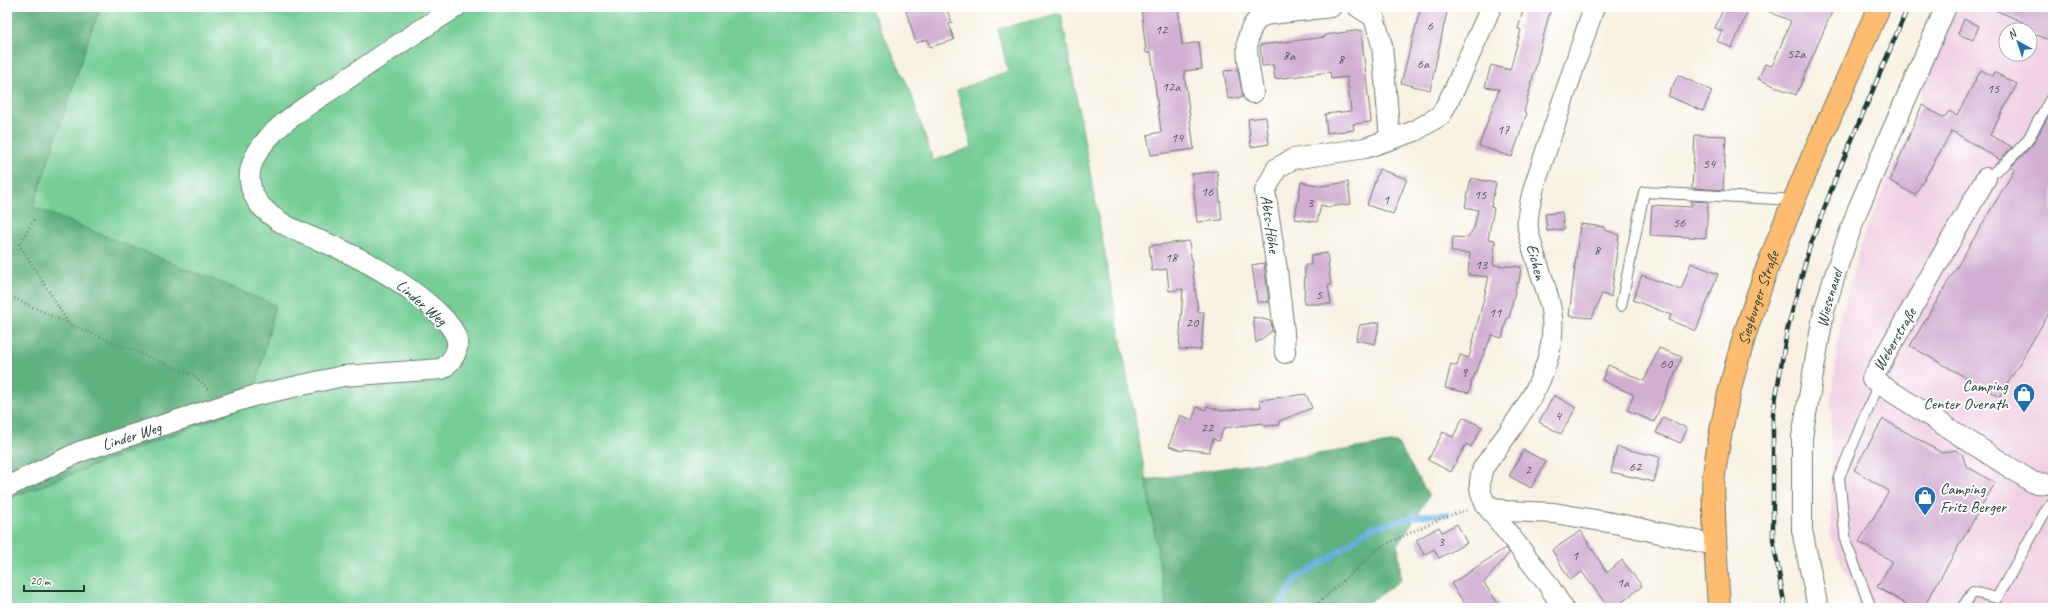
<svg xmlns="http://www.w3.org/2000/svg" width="2060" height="615" viewBox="0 0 2060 615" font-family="Caveat,sans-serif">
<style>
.built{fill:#f1d0e4;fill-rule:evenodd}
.green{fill:#74ce95;stroke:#4a8664}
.forest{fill:#5fb17e;stroke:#3f7759}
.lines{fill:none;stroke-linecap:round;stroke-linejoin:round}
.stream{stroke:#65b1de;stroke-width:6}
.building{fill:#d2afd2}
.lane-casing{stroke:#6b7c71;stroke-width:12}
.street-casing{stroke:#6b7c71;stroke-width:22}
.primary-casing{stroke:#6b7c71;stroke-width:24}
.path{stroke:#6b7c71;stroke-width:2.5;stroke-dasharray:1 3;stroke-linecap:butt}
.lane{stroke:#fff;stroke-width:10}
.street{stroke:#fff;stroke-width:20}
.primary{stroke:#fdbc70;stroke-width:22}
.rail-casing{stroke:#1f3d34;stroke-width:4.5}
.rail{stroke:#fff;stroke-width:3;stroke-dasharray:9;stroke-linecap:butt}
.labels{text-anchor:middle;stroke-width:4;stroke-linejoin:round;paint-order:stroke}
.number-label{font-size:14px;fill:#4c5a5c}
.street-label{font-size:16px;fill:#1f3d34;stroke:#fff}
.poi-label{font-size:16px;fill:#1f3d34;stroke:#fff;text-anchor:end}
</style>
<rect width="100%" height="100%" fill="#fff"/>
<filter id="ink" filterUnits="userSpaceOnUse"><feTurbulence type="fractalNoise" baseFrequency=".025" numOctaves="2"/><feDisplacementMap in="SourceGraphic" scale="8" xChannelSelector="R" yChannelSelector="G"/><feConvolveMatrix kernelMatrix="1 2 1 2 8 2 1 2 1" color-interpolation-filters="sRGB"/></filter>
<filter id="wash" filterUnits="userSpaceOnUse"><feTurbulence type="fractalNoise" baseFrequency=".012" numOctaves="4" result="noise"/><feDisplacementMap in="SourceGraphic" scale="16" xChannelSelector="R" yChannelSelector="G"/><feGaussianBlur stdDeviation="0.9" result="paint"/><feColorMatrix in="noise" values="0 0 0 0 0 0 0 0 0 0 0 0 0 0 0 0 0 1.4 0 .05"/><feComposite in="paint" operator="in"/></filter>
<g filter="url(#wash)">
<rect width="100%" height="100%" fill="#f8f1e2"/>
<!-- built -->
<path class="built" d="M1954 7H2053V608H1860L1831 537V404L1841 315 1864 235 1919 108 1924 79ZM2006 30H2030V54H2006Z"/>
<!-- green -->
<path class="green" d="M101 7H870L910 90 933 161 972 147 957 90 1008 71 998 29 1061 13 1146 480 1167 608H7V499L252 404 275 305 33 207 91 31Z"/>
<!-- forest -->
<path class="forest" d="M7 7H101L91 31 33 207 275 305 252 404 7 499Z
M1397 442 1429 496 1398 544 1401 580 1361 608H1167L1146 480Z"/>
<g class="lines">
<!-- stream -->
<path class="stream" d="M1276 608 1279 607 1296 578 1330 558 1370 528 1418 516 1447 514"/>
</g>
<g id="blocks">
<!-- building -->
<path class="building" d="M920 7H946L952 23 949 24 954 40 930 47 927 39 916 43 906 11Z
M1141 7H1178L1182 45 1199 42 1202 69 1184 71 1194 149 1151 155 1147 135 1161 132 1151 52 1146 53Z
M1421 7H1448L1430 90 1401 83Z
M1524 7H1551L1524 112 1527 113 1512 157 1479 146 1499 89 1485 87 1491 65 1510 70 1521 30 1518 29Z
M1724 7H1734L1747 13 1732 48 1717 41 1722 31 1715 28Z
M1758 7H1834L1796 95 1758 79 1765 64 1772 66 1791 21Z
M1988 7H2053V42L2030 32V30L2021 28 2023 22Z
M1964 19 1979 26 1973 40 1958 34Z
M1361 30 1371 122 1353 124 1354 130 1327 133 1325 114 1351 111 1347 77 1331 79 1330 72 1275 79 1273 65 1262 66 1260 45 1325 37V35Z
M1238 70 1243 97 1228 99 1224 71Z
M1981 70 1992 76 1994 72 2017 84 1990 135 2012 147 2000 160 1952 131 1915 195 1890 181 1922 105 1944 118 1949 111 1957 115Z
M1678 75 1712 91 1703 111 1668 96Z
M2053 108V306L2000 397 1910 346 2015 169 2011 167 2033 144Z
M1266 117 1269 144 1251 147 1248 119Z
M1695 135 1726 136 1723 190 1692 188Z
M1379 169 1407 179 1393 214 1367 205Z
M1217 171 1222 220 1197 222 1192 174Z
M1471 178 1496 183 1491 207 1494 208 1488 239 1495 240 1493 265 1521 267 1519 283H1517L1509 318H1507L1502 338 1492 335 1472 381 1469 393 1445 388 1451 364 1457 366 1460 355 1469 358 1489 277 1468 275 1470 253 1451 252 1453 237 1467 238 1474 228 1478 210 1465 207Z
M1301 182 1322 186 1348 182 1351 204 1328 207 1321 205 1317 222 1295 219Z
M1691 201 1708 202 1706 238 1650 235 1652 205 1691 207Z
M1562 212 1564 229 1547 231 1545 214Z
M1580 224 1605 227V230L1619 235 1611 297 1602 294 1592 318 1569 316Z
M1189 241 1198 312H1204L1201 350 1179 349 1183 289 1169 291 1167 269 1152 271 1149 246Z
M1327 253 1331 285H1328L1331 304H1304L1305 265H1311V255Z
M1264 263 1269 302H1257L1252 265Z
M1691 263 1718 274 1696 331 1669 320 1671 315 1633 300 1642 275 1681 290Z
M1253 317 1271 321 1272 331 1256 343Z
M1380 322 1375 344 1356 340 1360 325Z
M1659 348 1682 357 1654 422 1627 410 1634 395 1602 380 1608 365 1644 381Z
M1306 394 1312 408 1279 421V425L1264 426 1263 423 1224 428 1219 441 1213 439 1209 452 1184 449 1183 451 1169 446 1180 415 1192 420 1197 407 1206 410 1207 406 1222 411 1261 407 1260 400Z
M1554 395 1576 408 1561 434 1539 422Z
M1463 417 1482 427 1471 447 1466 444 1451 472 1428 460 1443 432 1453 437Z
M1663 417 1687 428 1681 443 1656 433Z
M1883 419 1942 453 1955 450 1962 454 1966 466 1995 483 1923 608H1913L1877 587 1892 561 1859 542 1889 491 1854 470Z
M1617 447 1660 457 1654 482 1611 472Z
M1524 450 1546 462 1531 488 1509 476Z
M1457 524 1467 543 1439 558 1434 549 1424 555 1416 540 1439 527 1442 532Z
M1581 531 1607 573 1622 560 1642 586 1615 608H1609L1582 572 1570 580 1552 550Z
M1505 548 1509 553 1484 583 1501 608H1468L1451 584Z"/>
</g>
</g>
<g filter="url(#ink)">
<use href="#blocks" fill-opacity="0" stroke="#6b7c71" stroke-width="1"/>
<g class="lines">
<!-- lane casing -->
<g class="lane-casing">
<path id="lane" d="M1986 178 2005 164 2027 141 2053 95
M1621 306 1644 192 1795 200
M1871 608 1846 543 1839 477 1879 383
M1962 608 1973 592 1997 598 2045 512 2053 502"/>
</g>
<!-- street casing -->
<g class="street-casing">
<g id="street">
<path d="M1358 7 1374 17 1382 45 1390 139"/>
<path d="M1253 93C1250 67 1237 31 1264 15L1331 7"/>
<path d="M1986 178 1872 379 2034 483 2053 484"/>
<path d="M1285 353 1284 332 1277 270 1265 191 1277 168 1293 159 1365 148 1415 131 1441 115 1455 88 1491 7"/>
<path id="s1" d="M7 487 79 452 253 396 343 376 442 369C470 347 455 328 433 308 406 284 376 266 342 250 317 238 285 230 265 210 252 199 246 180 252 164 263 130 312 103 340 84 378 57 417 32 456 7"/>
<path d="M1486 505 1504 511 1554 513 1619 524 1715 545"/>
<path d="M1563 608 1547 583 1486 505C1479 491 1478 483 1483 468 1514 424 1557 375 1552 317 1549 287 1533 259 1528 229 1526 215 1531 200 1534 187L1594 7"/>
<path id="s2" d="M1818 608 1802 530V437L1824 311 1840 259 1858 209 1946 7"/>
</g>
</g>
<!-- primary casing -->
<g class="primary-casing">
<g id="primary">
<path id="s3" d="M1719 608C1717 576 1715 545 1714 513 1714 501 1712 487 1714 475 1735 309 1813 159 1879 7"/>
</g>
</g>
<!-- path -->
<path class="path" d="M34 220 19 244 69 324 193 375 209 390
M7 295 69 324
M1313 608 1380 547 1442 518 1467 510"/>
<!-- lane -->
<use href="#lane" class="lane"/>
<!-- street -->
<use href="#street" class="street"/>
<!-- primary -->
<use href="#primary" class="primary"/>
<!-- rail casing -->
<g class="rail-casing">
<path id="rail" d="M1785 608 1773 539V414L1787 331 1809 249 1836 177 1908 7"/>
</g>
<!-- rail -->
<use href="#rail" class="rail"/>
</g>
</g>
<!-- icons -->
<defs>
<g id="shop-pin" transform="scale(1.15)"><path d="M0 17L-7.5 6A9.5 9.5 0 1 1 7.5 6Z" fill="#1f6fb2" stroke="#fff"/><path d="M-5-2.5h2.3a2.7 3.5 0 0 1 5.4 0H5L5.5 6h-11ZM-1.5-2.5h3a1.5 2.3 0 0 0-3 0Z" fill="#fff"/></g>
</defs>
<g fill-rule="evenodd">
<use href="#shop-pin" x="2024" y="394"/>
<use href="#shop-pin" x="1925" y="497"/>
</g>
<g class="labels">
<!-- number labels -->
<g class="number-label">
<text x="1430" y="30">6</text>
<text x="1161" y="34">12</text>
<text x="1796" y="58">52a</text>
<text x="1289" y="60">8a</text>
<text x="1341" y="64">8</text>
<text x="1423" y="68">6a</text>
<text x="1171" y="91">12a</text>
<text x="1993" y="93">15</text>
<text x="1503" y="134">17</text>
<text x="1177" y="142">14</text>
<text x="1709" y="168">54</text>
<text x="1207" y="196">16</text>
<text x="1480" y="199">15</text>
<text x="1386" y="204">1</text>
<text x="1310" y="207">3</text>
<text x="1679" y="227">56</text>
<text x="1597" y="255">8</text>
<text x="1171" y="262">18</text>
<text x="1481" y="269">13</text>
<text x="1319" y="299">5</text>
<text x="1495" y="317">11</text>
<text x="1192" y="327">20</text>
<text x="1666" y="368">60</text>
<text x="1464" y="377">9</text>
<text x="1558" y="420">4</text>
<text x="1207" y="432">22</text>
<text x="1635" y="471">62</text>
<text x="1528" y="474">2</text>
<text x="1441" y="546">3</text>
<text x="1575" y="560">1</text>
<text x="1623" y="587">1a</text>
</g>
<!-- street labels -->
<g class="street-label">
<text transform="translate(1271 224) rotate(82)" y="6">Abts-Höhe</text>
<text transform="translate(1537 262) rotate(75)" y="6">Eichen</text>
<text dy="6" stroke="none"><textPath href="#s3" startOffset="316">Siegburger Straße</textPath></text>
<text dy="6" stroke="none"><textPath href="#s2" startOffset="314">Wiesenauel</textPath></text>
<text transform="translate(422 302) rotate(41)" y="6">Linder Weg</text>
<text transform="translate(1894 339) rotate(-60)" y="6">Weberstraße</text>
<text dy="6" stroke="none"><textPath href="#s1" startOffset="135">Linder Weg</textPath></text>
</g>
<!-- poi labels -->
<g class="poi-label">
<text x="2008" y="391">Camping<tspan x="2008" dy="18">Center Overath</tspan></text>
<text x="1940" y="494" text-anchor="start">Camping<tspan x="1940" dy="18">Fritz Berger</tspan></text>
</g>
</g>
<!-- margin -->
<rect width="2060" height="615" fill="none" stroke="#fff" stroke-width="24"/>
<!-- north arrow -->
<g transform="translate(2018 42) rotate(320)"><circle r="19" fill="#ffffff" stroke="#a5b1ae"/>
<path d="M0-3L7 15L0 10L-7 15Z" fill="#1f6fb2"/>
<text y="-6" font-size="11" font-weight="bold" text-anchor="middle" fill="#1f3d34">N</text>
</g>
<!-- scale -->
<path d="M24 585v6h60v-6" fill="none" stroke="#1f3d34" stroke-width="2"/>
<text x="30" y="585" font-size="12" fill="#1f3d34" stroke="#ffffff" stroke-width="3" paint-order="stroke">20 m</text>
</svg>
